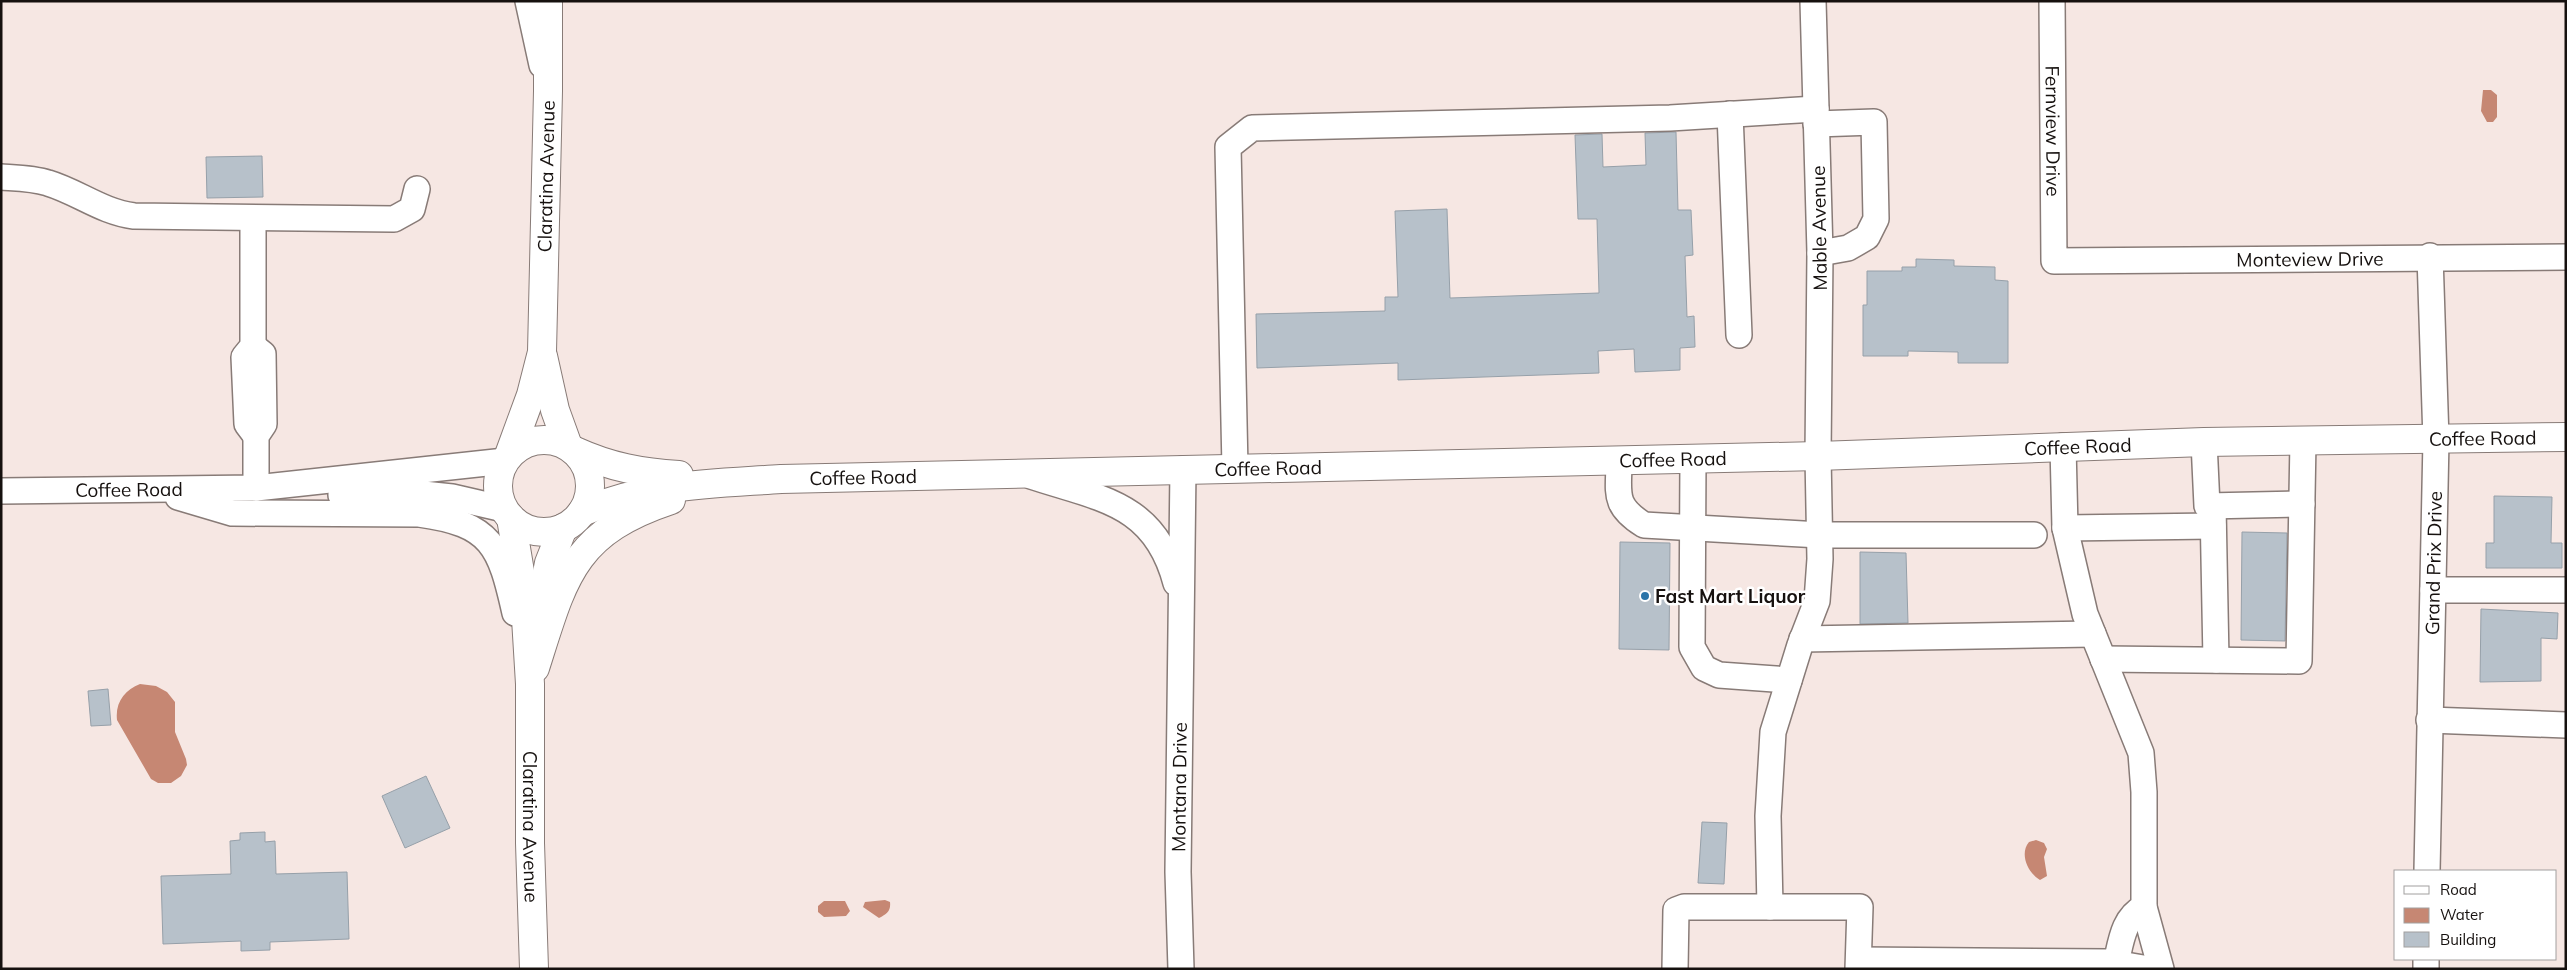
<svg xmlns="http://www.w3.org/2000/svg" width="2567" height="970" viewBox="0 0 2567 970" font-family="Mulish,sans-serif">
<style>
.water{fill:#c68773}
.building{fill:#b7c1ca;stroke:#96a0a9}
.lines{fill:none;stroke-linecap:round;stroke-linejoin:round}
.minor-casing{stroke:#887b77;stroke-width:28}
.major-casing{stroke:#887b77;stroke-width:30}
.minor{stroke:#fff;stroke-width:25}
.major{stroke:#fff;stroke-width:28}
.poi-dot{fill:#2b74a8;stroke:#fff;stroke-width:2}
.labels{text-anchor:middle;stroke-width:5;stroke-linejoin:round;paint-order:stroke}
.street-label{font-size:19px;fill:#16110f;stroke:#fff}
.poi-label{font-size:19px;font-weight:bold;fill:#16110f;stroke:#fff;text-anchor:start}
</style>
<rect width="100%" height="100%" fill="#f6e7e3"/>
<!-- water -->
<path class="water" d="M2483 90H2491L2497 95V117L2493 122H2487L2481 111Z
M140 684 156 686 167 692 175 702V732L186 759 187 765 181 776 171 783H158L151 779 117 720C115 702 125 690 140 684Z
M2036 840 2044 843 2047 849 2044 857 2047 876 2040 880C2028 873 2019 854 2029 842Z
M885 900 890 902C891 911 887 914 879 918L863 907 865 902Z
M824 901H845L850 911 846 916 824 917 818 912V906Z"/>
<!-- building -->
<path class="building" d="M1676 132 1678 210H1691L1693 255 1685 256 1687 317 1694 316 1695 347 1680 348V370L1635 372 1634 349 1598 351 1599 373 1398 380V363L1257 368 1256 314 1385 311V297H1398L1395 211 1447 209 1450 298 1599 293 1597 219H1578L1575 135 1602 134 1603 167 1646 165 1645 133Z
M262 156 263 197 207 198 206 157Z
M1916 259 1954 260V266L1995 267V280L2008 281V363H1958V352L1908 351V356H1863V305H1867V271H1902V267H1916Z
M2494 496 2552 497 2551 543H2562V568H2486V543H2494Z
M2242 532 2287 533 2285 641 2241 640Z
M1620 542 1670 543 1669 650 1619 649Z
M1860 552 1906 553 1908 623 1860 624Z
M2481 609 2558 613 2557 639 2541 638V681L2480 682Z
M108 689 111 725 91 726 88 691Z
M426 776 450 828 405 848 382 796Z
M1702 822 1727 823 1724 884 1698 883Z
M265 832V842L275 841 276 874 347 872 349 939 270 942V950L241 951V941L163 944 161 876 231 874 230 841 240 840V833Z"/>
<g class="lines">
<!-- minor casing -->
<g class="minor-casing">
<g id="minor">
<path d="M528 1 542 65"/>
<path id="s1" d="M2052 1 2054 261 2566 257"/>
<path d="M1730 114 1739 335"/>
<path d="M1816 124 1874 122 1876 219 1867 237 1848 248 1820 253"/>
<path d="M1 177C17 178 33 178 48 183 78 192 102 212 134 216L394 219 412 209 417 189"/>
<path d="M253 218V346L244 357 247 424 256 436"/>
<path d="M253 346 263 354 264 424 256 436V488"/>
<path d="M2204 442 2207 506 2302 504"/>
<path d="M2063 446 2065 528 2085 614 2141 753 2144 792V907L2161 969"/>
<path d="M1693 459 1692 647 1704 668 1719 675 1789 680"/>
<path d="M1619 460C1619 493 1612 505 1644 525L1820 535H2034"/>
<path d="M1235 468 1228 147 1252 128 1670 118 1816 109"/>
<path d="M1031 476C1101 499 1155 503 1176 583"/>
<path id="s2" d="M1 491 256 488 505 461"/>
<path d="M341 495 423 494 452 497 504 509"/>
<path d="M178 497 232 513 419 514C492 524 500 546 515 613"/>
<path d="M2213 506 2216 660"/>
<path d="M2065 528 2213 526"/>
<path d="M2433 590H2566"/>
<path d="M1802 639 2093 634"/>
<path d="M2103 659 2299 661 2303 441"/>
<path d="M2429 720 2566 725"/>
<path id="s3" d="M2427 871 2436 440 2430 256"/>
<path d="M1770 907 1768 816 1773 732 1800 645 1817 601 1820 559 1818 456 1820 253 1813 1"/>
<path d="M1859 960 2108 962 2149 969"/>
<path d="M2116 963C2121 942 2123 918 2144 907"/>
<path id="s4" d="M1181 969 1178 872 1183 469"/>
<path d="M1675 969 1676 910 1684 907H1860L1858 969"/>
<path d="M2426 969V959"/>
</g>
</g>
<!-- major casing -->
<g class="major-casing">
<g id="major">
<path d="M543 356 555 410 568 446"/>
<circle cx="544" cy="486" r="46"/>
<path d="M575 451C610 467 642 473 679 475"/>
<path id="s5" d="M509 455 531 395 542 352 548 91V1"/>
<path id="s6" d="M582 512C649 484 709 484 781 479L1818 456 2204 442 2566 437"/>
<path id="s7" d="M511 518 525 602 530 684V843L534 969"/>
<path d="M539 613 549 563 563 528"/>
<path d="M535 668C564 577 572 533 671 500"/>
</g>
</g>
<!-- minor -->
<use href="#minor" class="minor"/>
<!-- major -->
<use href="#major" class="major"/>
</g>
<!-- markers -->
<circle class="poi-dot" cx="1645" cy="596" r="5"/>
<g class="labels">
<!-- street labels -->
<g class="street-label">
<text dy="7" stroke="none"><textPath href="#s1" startOffset="130">Fernview Drive</textPath></text>
<text dy="7" stroke="none"><textPath href="#s5" startOffset="284">Claratina Avenue</textPath></text>
<text transform="translate(1819 228) rotate(-91)" y="7">Mable Avenue</text>
<text dy="7" stroke="none"><textPath href="#s1" startOffset="516">Monteview Drive</textPath></text>
<text dy="7" stroke="none"><textPath href="#s6" startOffset="1905">Coffee Road</textPath></text>
<text dy="7" stroke="none"><textPath href="#s6" startOffset="1500">Coffee Road</textPath></text>
<text dy="7" stroke="none"><textPath href="#s6" startOffset="1095">Coffee Road</textPath></text>
<text dy="7" stroke="none"><textPath href="#s6" startOffset="690">Coffee Road</textPath></text>
<text dy="7" stroke="none"><textPath href="#s6" startOffset="285">Coffee Road</textPath></text>
<text dy="7" stroke="none"><textPath href="#s2" startOffset="128">Coffee Road</textPath></text>
<text dy="7" stroke="none"><textPath href="#s3" startOffset="308">Grand Prix Drive</textPath></text>
<text dy="7" stroke="none"><textPath href="#s4" startOffset="182">Montana Drive</textPath></text>
<text dy="7" stroke="none"><textPath href="#s7" startOffset="310">Claratina Avenue</textPath></text>
</g>
<!-- poi labels -->
<g class="poi-label">
<text x="1655" y="603">Fast Mart Liquor</text>
</g>
</g>
<!-- border -->
<rect width="2567" height="970" fill="none" stroke="#16110f" stroke-width="5"/>
<!-- legend -->
<rect x="2394" y="870" width="162" height="90" fill="#ffffff" stroke="#a2a09f"/>
<rect x="2404" y="886" width="25" height="8" fill="#ffffff" stroke="#a2a09f"/>
<text x="2440" y="895" font-size="15" fill="#16110f">Road</text>
<rect x="2404" y="908" width="25" height="15" fill="#c68773" stroke="#a2a09f"/>
<text x="2440" y="920" font-size="15" fill="#16110f">Water</text>
<rect x="2404" y="932" width="25" height="15" fill="#b7c1ca" stroke="#a2a09f"/>
<text x="2440" y="945" font-size="15" fill="#16110f">Building</text>
</svg>
